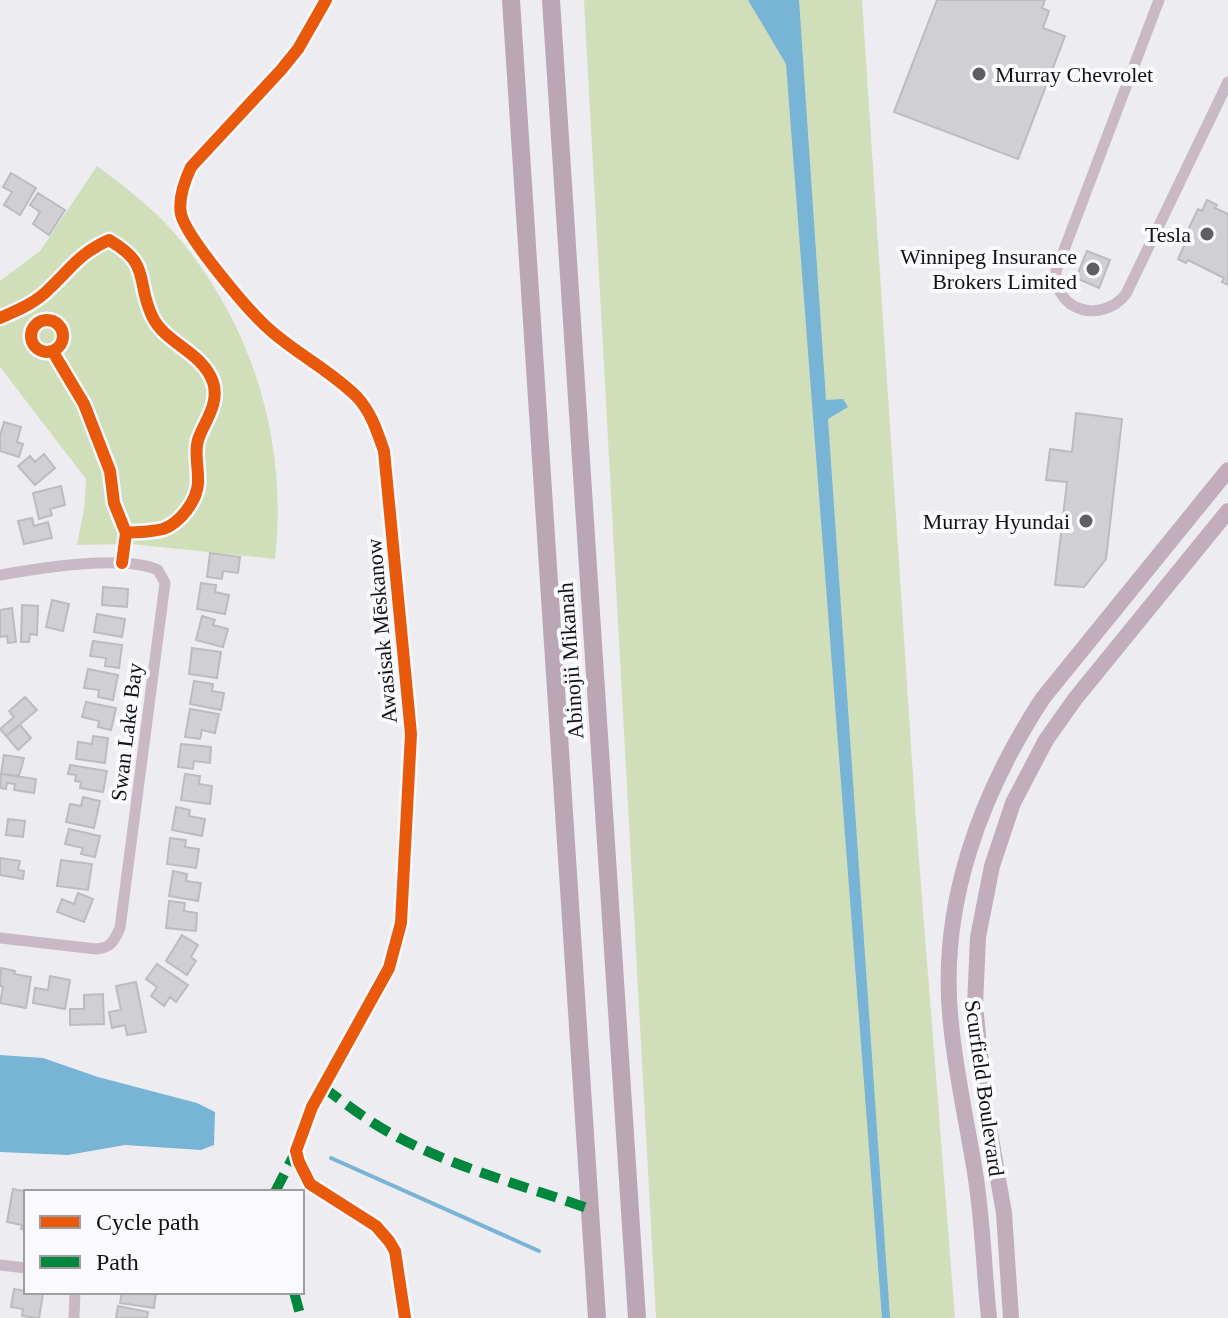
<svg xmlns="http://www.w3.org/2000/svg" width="1228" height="1318" viewBox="0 0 1228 1318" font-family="Georgia,serif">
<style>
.green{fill:#d0deba}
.water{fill:#77b4d6}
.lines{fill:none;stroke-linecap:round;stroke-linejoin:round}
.stream{stroke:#77b4d6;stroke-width:4}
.building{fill:#d0cfd2;stroke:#bcbbbe;stroke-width:2}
.street{stroke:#c9b9c4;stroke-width:11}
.secondary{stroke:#c2aebb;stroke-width:16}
.primary{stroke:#bba6b4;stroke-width:18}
.quiet{stroke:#00873e;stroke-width:10;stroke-dasharray:20 10;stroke-linecap:butt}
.cycleway-casing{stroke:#faf9ff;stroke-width:17}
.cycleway{stroke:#e8590c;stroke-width:12}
.poi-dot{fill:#5f5f62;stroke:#faf9ff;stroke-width:3}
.labels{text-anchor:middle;stroke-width:8;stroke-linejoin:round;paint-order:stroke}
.poi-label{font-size:22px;fill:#131315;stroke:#faf9ff;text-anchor:end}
.street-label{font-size:22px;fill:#131315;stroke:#faf9ff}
</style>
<rect width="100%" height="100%" fill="#ededf1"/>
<!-- green -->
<path class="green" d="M584 0H862L916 821 955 1318H656Z
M97 166C128 189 159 213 183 243 255 332 288 446 275 559L131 544 77 545 84 509 86 479 0 367V281L40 251Z"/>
<!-- water -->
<path class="water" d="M748 0H799L826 400 843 399 848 407 828 419 890 1318H882L786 64Z
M0 1055 43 1058 98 1077 197 1103 215 1112 214 1145 201 1150 125 1145 68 1155 0 1152Z"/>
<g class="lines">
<!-- stream -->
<path class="stream" d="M331 1158 539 1251"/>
</g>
<!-- building -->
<path class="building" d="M937 0H1045L1042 8 1049 11 1043 28 1065 36 1018 159 894 112Z
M11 173 36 188 20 215 4 205 12 192 3 187Z
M38 193 65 210 49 235 33 224 40 212 30 205Z
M1207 200 1217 205 1215 208 1228 214V285L1222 282 1224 278 1188 260 1186 263 1178 259 1184 246 1181 244 1198 209 1202 211Z
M1087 251 1110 260 1099 288 1076 278Z
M1076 413 1122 419 1106 559 1084 587 1055 585 1067 482 1046 480 1050 449 1072 452Z
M4 422 21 427 17 442 23 444 19 457 0 451V436Z
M44 454 55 468 35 485 18 466 30 456 35 462Z
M61 486 65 505 50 509 52 515 39 519 33 493Z
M32 518 34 526 48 522 52 538 24 544 18 521Z
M210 553 240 557 238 573 223 571 222 579 207 577Z
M201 583 216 585 215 592 229 595 225 614 197 609Z
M103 587 128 589 127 607 102 605Z
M52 600 69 604 63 631 46 627Z
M22 605 38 606 37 635 30 634 29 642H21Z
M12 608 16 642 8 643 7 636 0 637V610Z
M97 614 125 619 122 637 94 632Z
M202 616 215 620 213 625 228 629 223 647 196 640Z
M93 641 122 645 119 668 105 666 106 658 90 656Z
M192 648 221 652 217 678 189 674Z
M88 669 118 675 113 700 98 697 99 690 84 688Z
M194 681 213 684 212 691 224 693 221 710 190 704Z
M25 697 37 710 6 736 0 729 14 717 9 711Z
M86 702 116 708 111 730 98 727 99 721 82 717Z
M190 709 219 714 215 733 202 730 200 739 185 737Z
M20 725 31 738 18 750 6 736Z
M93 736 108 738 105 763 76 759 78 742 92 744Z
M181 744 211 747 210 763 194 761 193 769 178 767Z
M4 755 24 758 19 776 1 774Z
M70 765 107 771 103 792 80 788 81 782 75 781 76 775 68 774Z
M1 774 36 779 34 793 14 790 15 784 7 783 6 789 0 788Z
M185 774 200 776 199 784 212 786 210 804 181 800Z
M83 797 100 801 94 828 66 822 70 804 81 806Z
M176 807 190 810 189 816 205 819 202 836 172 830Z
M8 819 25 821 23 837 6 835Z
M69 829 100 836 95 857 81 854 83 848 65 844Z
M170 838 186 840 185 847 199 849 196 868 167 864Z
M0 858 20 861 18 870 24 871 23 879 0 875Z
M61 860 92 864 88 890 57 886Z
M173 871 187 874 186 881 201 883 198 901 169 896Z
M78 893 93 899 84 922 57 912 62 899 74 904Z
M169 901 185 903 184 911 197 913 196 931 166 928Z
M182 935 198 945 191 957 196 961 187 975 166 961Z
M157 964 188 985 176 1002 170 997 164 1006 151 996 157 987 146 979Z
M1 968 15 971 14 974 31 977 26 1008 0 1003 3 987 0 986Z
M50 976 70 980 65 1009 33 1003 35 988 48 990Z
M136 982 146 1032 127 1035 125 1025 112 1028 109 1012 121 1010 116 986Z
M103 994 104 1024 70 1025V1009H84V995Z
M13 1189 29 1192H26V1230L21 1229 22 1225 7 1222Z
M14 1289 43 1294 39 1318 22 1316 23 1309 11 1307Z
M122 1292H156L154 1308 120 1303Z
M118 1306 148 1312 147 1318H116Z"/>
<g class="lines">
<!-- street -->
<path class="street" d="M1159 0 1056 271C1054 312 1102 324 1126 294L1228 82
M0 575C39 568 123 554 158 570L165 583 120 928C114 941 111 948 96 949L0 938
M0 1265 26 1268
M74 1318 75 1292"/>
<!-- secondary -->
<path class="secondary" d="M989 1318C984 1272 983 1225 976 1179 968 1127 956 1076 951 1024 938 907 980 794 1043 698L1228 470
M1011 1318 1004 1213 986 1110 975 1006 978 937 992 866 1013 803 1046 740 1075 699 1228 511"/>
<!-- primary -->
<path class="primary" d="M511 0 597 1318
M551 0 637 1318"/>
<!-- quiet -->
<path class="quiet" d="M323 1087C346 1104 369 1122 394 1135 455 1168 525 1186 590 1209
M275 1192 296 1151
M294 1292 301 1318"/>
<!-- cycleway casing -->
<g class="cycleway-casing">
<path id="cycleway" d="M326 0 298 49 281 70 191 167C185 180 178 199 181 214 186 237 250 313 270 330 297 354 331 371 357 397 371 412 377 431 384 451L411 734 401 923 389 968 312 1107 296 1151 299 1162 310 1184 376 1226 389 1241 395 1251 405 1318
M0 318C18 310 36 303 50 288 72 267 80 253 109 240 152 265 135 279 152 316 165 344 202 351 213 382 220 404 204 422 198 440 194 454 199 468 198 483 197 501 180 523 163 529 152 532 138 532 126 533
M31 336a16 16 0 1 1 32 0a16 16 0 1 1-32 0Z
M53 352 84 404 110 471 114 503 126 533 122 563"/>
</g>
<!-- cycleway -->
<use href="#cycleway" class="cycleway"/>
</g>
<!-- markers -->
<g class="poi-dot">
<circle cx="979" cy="74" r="8"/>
<circle cx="1207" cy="234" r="8"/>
<circle cx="1093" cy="269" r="8"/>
<circle cx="1086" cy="521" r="8"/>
</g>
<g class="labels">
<!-- poi labels -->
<g class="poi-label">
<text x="995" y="82" text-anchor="start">Murray Chevrolet</text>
<text x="1191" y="242">Tesla</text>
<text x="1077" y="264">Winnipeg Insurance<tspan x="1077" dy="25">Brokers Limited</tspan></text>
<text x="1070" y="529">Murray Hyundai</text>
</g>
<!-- street labels -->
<g class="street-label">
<text transform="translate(381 631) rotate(-95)" y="8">Awasisak Mēskanow</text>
<text transform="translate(570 661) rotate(-94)" y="8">Abinojii Mikanah</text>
<text transform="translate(126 732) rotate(-83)" y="8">Swan Lake Bay</text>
<text transform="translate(985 1088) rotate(82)" y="8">Scurfield Boulevard</text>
</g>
</g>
<!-- legend -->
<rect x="24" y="1190" width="280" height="104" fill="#faf9ff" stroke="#9e9da1" stroke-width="2"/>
<rect x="40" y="1216" width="40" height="12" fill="#e8590c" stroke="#9e9da1" stroke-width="2"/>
<text x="96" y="1230" font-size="24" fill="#131315">Cycle path</text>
<rect x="40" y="1256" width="40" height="12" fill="#00873e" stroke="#9e9da1" stroke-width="2"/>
<text x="96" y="1270" font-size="24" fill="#131315">Path</text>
</svg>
